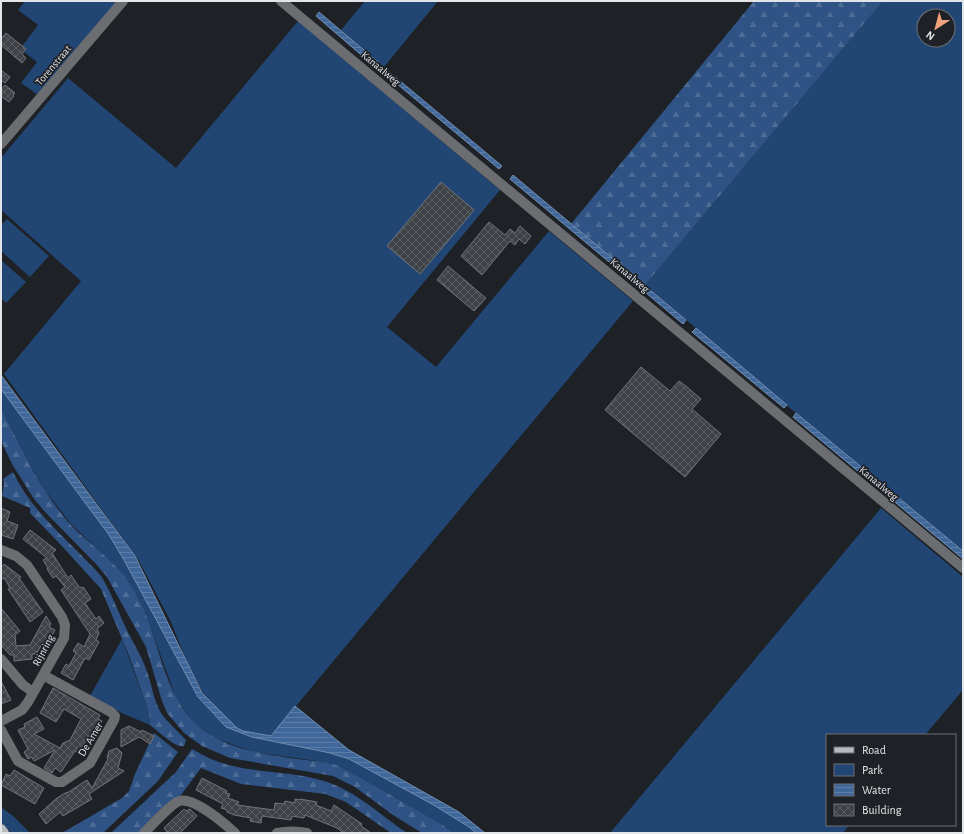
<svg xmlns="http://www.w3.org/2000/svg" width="964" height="834" viewBox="0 0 964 834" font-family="'Alegreya Sans',sans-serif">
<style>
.green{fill:#224674;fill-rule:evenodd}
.forest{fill:url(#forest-firs)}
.water{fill:url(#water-rules);stroke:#718db1}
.building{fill:url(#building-cross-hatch);stroke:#71757b}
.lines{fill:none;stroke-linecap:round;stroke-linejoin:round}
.minor{stroke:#6b6d70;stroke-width:10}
.major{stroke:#b7bbc0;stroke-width:10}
.labels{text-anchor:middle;stroke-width:3.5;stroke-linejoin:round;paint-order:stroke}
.street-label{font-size:11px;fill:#e3e5e8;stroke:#1e2126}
</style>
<defs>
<pattern id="forest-firs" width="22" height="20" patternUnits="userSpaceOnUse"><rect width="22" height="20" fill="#2e5384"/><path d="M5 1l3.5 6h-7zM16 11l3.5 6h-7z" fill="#4c6c95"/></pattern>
<pattern id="water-rules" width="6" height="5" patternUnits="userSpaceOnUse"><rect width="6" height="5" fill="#40679a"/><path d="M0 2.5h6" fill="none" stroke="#5b7da8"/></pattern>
<pattern id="building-cross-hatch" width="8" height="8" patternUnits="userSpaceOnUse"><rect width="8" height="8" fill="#3e4247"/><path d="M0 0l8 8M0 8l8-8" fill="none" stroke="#5a5d62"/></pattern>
</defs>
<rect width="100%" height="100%" fill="#1e2126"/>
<!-- green -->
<path class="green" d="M25 1H117L38 95 21 83 37 62 20 49 38 25 18 10Z
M365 1H438L384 67 341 30Z
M883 1H963V551L791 409 645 285ZM924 16H948V40H924Z
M298 21 500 190 387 327 436 367 549 231 633 301 271 736 243 731 237 729 203 693 187 662 171 622 139 561 4 374 81 281 1 210V158L68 78 176 168Z
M7 219 49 256 30 277 1 251V225Z
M1 260 26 282 6 303 1 298Z
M1 389 109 535 124 560 198 697 226 727 252 737 330 753 349 759 432 804 469 827 476 833H453L443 825 363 779 324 762 254 752 214 738 193 722 176 698 145 612 138 597 118 569 70 523 45 490 26 458 1 408Z
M881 508 963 577V690L925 735H827V825H849L843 833H610Z
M122 639 149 713 150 725 124 714 90 696Z
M1 807 13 816 30 833H11L1 822Z"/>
<!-- forest -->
<path class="forest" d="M754 1H883L645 285 571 224Z
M1 408C21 448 40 489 69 523 81 536 96 547 109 560 125 574 137 593 145 612 161 652 167 702 203 730 232 753 288 758 324 762L336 765 363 779 443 825 453 833H422L393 815 355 787 333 776 230 758 202 746 184 733 167 713 162 701 146 647 107 577 96 564 47 514 34 499 12 464 1 441Z
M13 472C33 514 71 542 101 576 111 592 117 609 125 626 131 640 141 654 146 669 152 684 153 699 161 713 168 723 178 731 186 740L184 746C175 748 158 731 150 725L149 713 139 684 128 653 101 589 60 544 30 513V508L2 496 4 484 3 479Z
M154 733 178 752 158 781 103 833H62L122 798 129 791 135 774Z
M192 749C198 752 204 756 211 759 246 774 288 770 324 781 356 791 380 815 407 833H391L346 802 325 794 241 784 201 768 181 795 176 798 141 833H111L176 772Z"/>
<!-- water -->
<path class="water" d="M319 12 378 62 374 66 316 16Z
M387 70 502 166 499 169 384 73Z
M513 175 686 320 683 324 510 179Z
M696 328 787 405 784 408 692 332Z
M1 375 135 556 202 693 237 728 243 731 271 736 295 706 349 750 459 812 485 833H476L469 827 432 804 349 759 330 753 252 737 226 727 198 697 124 560 109 535 1 389Z
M796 413 963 551V559L793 417Z"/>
<!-- building -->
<path class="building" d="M6 33 26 49 22 54 26 58 22 63 1 45V39Z
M1 70 10 77 5 83 1 80Z
M5 85 15 93 13 95 14 96 9 102 1 96V90Z
M441 182 474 210 420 274 387 246Z
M489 222 505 235 510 229 515 233 520 226 531 236 525 244 519 239 515 245 510 241 482 275 461 256Z
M448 266 486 298 474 311 437 280Z
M641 367 670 391 679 381 687 387 701 399 692 409 721 434 685 477 605 410Z
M1 508 10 512 7 521 18 525 13 539 1 535Z
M30 530 56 550 52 553 68 578 71 575 79 587 84 588 91 599 85 603 96 619 99 616 104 623 97 629 99 633 96 640 99 642 89 660 85 658 73 680 61 673 66 664 69 666 76 653 73 651 78 643 84 647 90 634 61 590 65 587 56 576 53 578 47 569 48 568 43 560 47 558 23 539Z
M4 564 21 577 19 578 43 612 30 622 8 589 10 588 5 579 1 578V568Z
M1 608 20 631 15 635 16 646 30 645 46 616 51 624 49 627 55 630 46 646 42 644 36 654H32V659L14 661V655H10L1 645Z
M1 681 11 700 1 704Z
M53 688 100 715 98 719 102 721 94 735 91 733 78 753 75 751 61 772 55 768 52 773 44 768 55 750 34 761 32 757 28 759 24 752 28 749 18 730 25 727 24 724 37 717 44 729 34 734 60 748 63 743 70 740 81 719 64 709 56 722 40 713Z
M129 726 141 732 142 730 154 736 150 744 139 737 121 747V730Z
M117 748 122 753 118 768 124 771 89 794 92 799 63 816 60 812 46 824 39 814 57 798 67 792V793L87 780 92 788 108 759 107 758 109 751Z
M14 770 44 788 35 804 1 785 6 774 10 776Z
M202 778 227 791 226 793 230 794 228 798 239 802 237 805 274 810 275 803 284 804 285 801 295 803V799L300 800V799L317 802 316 805 331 811 334 805 362 824 361 826 371 833H344L337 828 305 815 304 818 292 816 291 820 262 816 261 823 250 821 251 818 234 815 227 812V810L221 808 223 804 196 790Z
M184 809 186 811 190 809 197 816 180 833H168L164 828Z"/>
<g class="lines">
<!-- minor -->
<path class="minor" d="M281 1 963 568
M1 144 123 1
M1 550 16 556 27 565 62 617 65 625 64 638 28 702 22 710 1 721
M1 659 23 685 33 692
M1 730 18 761 56 782H62L90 763 114 720 115 716 111 712 43 675
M144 833C151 826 171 804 179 801 194 797 224 823 235 833
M277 833C287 831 297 831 307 833"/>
<!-- major -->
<path class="major" d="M1 829 4 833"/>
</g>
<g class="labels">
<!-- street labels -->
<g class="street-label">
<text transform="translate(53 65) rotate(-50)" y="4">Torenstraat</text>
<text transform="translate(381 68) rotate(40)" y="4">Kanaalweg</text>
<text transform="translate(630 275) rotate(40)" y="4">Kanaalweg</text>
<text transform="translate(879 483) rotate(40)" y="4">Kanaalweg</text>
<text transform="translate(43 650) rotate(-62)" y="4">Rijnring</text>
<text transform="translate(90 739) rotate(-59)" y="4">De Amer</text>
</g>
</g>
<!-- border -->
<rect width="964" height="834" fill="none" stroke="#e3e5e8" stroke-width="4"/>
<!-- legend -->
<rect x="826" y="734" width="130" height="92" fill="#1e2126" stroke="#6d6f74"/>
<rect x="834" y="747" width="20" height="6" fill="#b7bbc0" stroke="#6d6f74"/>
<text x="862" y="754" font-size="12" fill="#e3e5e8">Road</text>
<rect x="834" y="764" width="20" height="12" fill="#224674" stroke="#6d6f74"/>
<text x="862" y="774" font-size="12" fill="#e3e5e8">Park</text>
<rect x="834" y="784" width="20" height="12" fill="url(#water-rules)" stroke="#6d6f74"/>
<text x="862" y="794" font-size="12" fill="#e3e5e8">Water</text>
<rect x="834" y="804" width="20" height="12" fill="url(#building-cross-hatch)" stroke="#6d6f74"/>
<text x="862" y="814" font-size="12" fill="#e3e5e8">Building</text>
<!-- north arrow -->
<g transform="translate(936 28) rotate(216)"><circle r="19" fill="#1e2126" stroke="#6d6f74"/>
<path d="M0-3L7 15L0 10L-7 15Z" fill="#f1a17c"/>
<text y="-6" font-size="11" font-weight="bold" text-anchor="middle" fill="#e3e5e8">N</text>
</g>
</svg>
